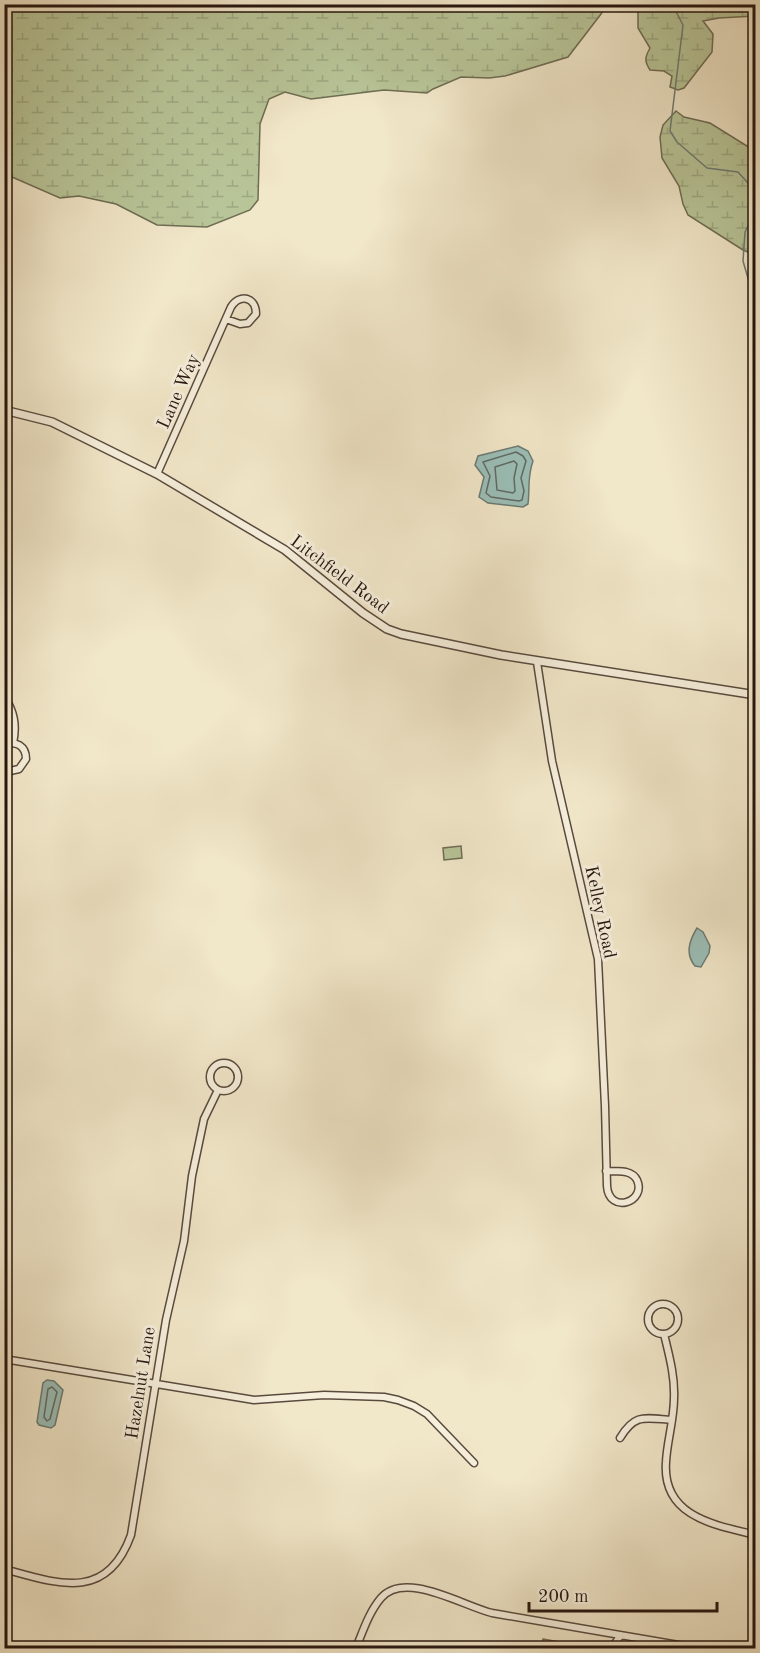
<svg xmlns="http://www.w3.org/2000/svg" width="760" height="1653" viewBox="0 0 760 1653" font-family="'Old Standard TT',serif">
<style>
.grass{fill:url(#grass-tufts);stroke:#6f6d54;stroke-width:1.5}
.wetland{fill:url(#wetland-marsh);stroke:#6f6d54;stroke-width:1.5}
.garden{fill:#b8c598;stroke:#6f6d54;stroke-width:1.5}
.water{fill:#9bbfb8;stroke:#6c7b74;stroke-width:1.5}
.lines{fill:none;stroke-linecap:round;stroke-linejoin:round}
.shore{stroke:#606a64;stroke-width:1.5}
.stream{stroke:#6c7b74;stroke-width:1.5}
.minor-casing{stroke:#594a3e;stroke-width:9}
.tertiary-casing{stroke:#594a3e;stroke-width:10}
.minor{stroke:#f6efdc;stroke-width:6}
.tertiary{stroke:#f6efdc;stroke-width:7}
.labels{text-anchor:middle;stroke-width:6;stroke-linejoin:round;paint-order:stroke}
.street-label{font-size:18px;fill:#26150f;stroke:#f6efdc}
</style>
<defs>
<pattern id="grass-tufts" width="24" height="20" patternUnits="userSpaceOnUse" patternTransform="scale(1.5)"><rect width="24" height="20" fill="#b8c598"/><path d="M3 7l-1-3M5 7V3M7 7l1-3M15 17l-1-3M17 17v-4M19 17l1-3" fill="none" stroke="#9ea882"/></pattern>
<pattern id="wetland-marsh" width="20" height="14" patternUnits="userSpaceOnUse" patternTransform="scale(1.5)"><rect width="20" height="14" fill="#b8c598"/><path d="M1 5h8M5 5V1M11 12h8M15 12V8" fill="none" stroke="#9ea882"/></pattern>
</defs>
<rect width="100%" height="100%" fill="#f1e7c9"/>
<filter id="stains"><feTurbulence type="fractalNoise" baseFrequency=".00333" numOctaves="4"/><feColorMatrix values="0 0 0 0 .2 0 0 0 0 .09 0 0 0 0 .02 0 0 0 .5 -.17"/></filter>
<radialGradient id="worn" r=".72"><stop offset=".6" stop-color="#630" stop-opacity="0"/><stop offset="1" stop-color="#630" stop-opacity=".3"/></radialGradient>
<!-- grass -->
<path class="grass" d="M543 1639 576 1645 575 1648H541Z"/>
<!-- wetland -->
<path class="wetland" d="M4 5 5 4 606 5 601 14 568 57 505 76 489 78 461 77 433 89 427 93 384 90 311 99 285 92 269 99 260 124 258 200 250 210 207 227 157 225 116 204 79 196 60 198 5 174Z
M638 5H755V16L719 18 703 21 713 34 712 52 684 88 678 90 670 87 672 76 664 71 650 70C644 61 645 57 650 48L638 28Z
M676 111 684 117 710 123 755 151V255L743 250 688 215 683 204 679 186 662 158 660 137 663 125Z"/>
<!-- garden -->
<path class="garden" d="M461 846 462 858 444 860 443 848Z"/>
<!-- water -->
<path class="water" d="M518 446 528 451 533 461C527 478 530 487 528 504L523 507 488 503 479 497 484 477 475 465 478 456Z
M697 928 703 932 710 946 709 953 701 967 695 966C685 954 689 941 697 928Z
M47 1380 54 1381 63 1390 55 1425 51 1428 39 1425 37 1422 43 1383Z"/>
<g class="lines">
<!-- shore -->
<path class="shore" d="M516 452 523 456 526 461 521 478 524 491 522 500 519 501 491 497 486 493 490 476 483 462Z
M514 461 517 464 514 478 515 491 513 493 497 490 495 467Z
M52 1387 57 1392 50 1419 47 1421 44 1417 48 1389Z"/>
<!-- stream -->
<path class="stream" d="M672 4 683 25 670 131 677 142 707 168 738 172 756 192
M756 210 745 232 743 261 752 292 756 335"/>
<!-- minor casing -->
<g class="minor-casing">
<path id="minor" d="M157 474 231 307C240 293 256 297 256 314L248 323 240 324 226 319
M537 662 552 761 598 959 605 1106 607 1186C609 1215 647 1202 637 1180 635 1176 630 1173 626 1172 620 1171 613 1171 606 1171
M4 696C14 711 17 725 13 743
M4 745C16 740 26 746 26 759L19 769 10 771 4 768
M210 1077a14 14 0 1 1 28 0a14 14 0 1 1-28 0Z
M4 1072 7 1078 4 1088
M648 1319a15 15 0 1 1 30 0a15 15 0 1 1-30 0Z
M664 1334C669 1355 675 1376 674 1398 674 1420 667 1441 666 1462 662 1517 715 1525 756 1535
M4 1359 254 1400 324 1395 384 1397 398 1400 414 1406 427 1414 474 1463
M620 1438C635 1413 645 1418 672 1420
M4 1569C58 1584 107 1602 131 1535L166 1320 184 1241 192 1176 204 1119 218 1090
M648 1642 654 1646 664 1648
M356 1648C363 1631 369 1612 381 1598 405 1570 463 1606 492 1613L696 1648
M612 1648 620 1636"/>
</g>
<!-- tertiary casing -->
<g class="tertiary-casing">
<path id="tertiary" d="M4 410 52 422 157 474 285 550 363 613 387 629 401 634 501 655 756 695"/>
</g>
<!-- minor -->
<use href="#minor" class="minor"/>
<!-- tertiary -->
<use href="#tertiary" class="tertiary"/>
</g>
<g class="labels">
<!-- street labels -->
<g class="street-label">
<text transform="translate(178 391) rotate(-66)" y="6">Lane Way</text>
<text transform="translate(340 574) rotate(37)" y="6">Litchfield Road</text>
<text transform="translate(601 912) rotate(78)" y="6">Kelley Road</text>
<text transform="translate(140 1383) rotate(-81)" y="6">Hazelnut Lane</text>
</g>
</g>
<!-- margin -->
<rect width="760" height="1653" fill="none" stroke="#f1e7c9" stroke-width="24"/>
<rect x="6" y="6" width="748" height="1641" fill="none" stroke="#26150f" stroke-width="3"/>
<rect x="12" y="12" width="736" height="1629" fill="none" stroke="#26150f" stroke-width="1.5"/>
<!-- scale -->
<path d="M529 1602v9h188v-9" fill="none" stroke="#26150f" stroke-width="3"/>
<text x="538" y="1602" font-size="18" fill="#26150f" stroke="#f6efdc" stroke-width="4.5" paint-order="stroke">200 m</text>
<rect width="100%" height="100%" filter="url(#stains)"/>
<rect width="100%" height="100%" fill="url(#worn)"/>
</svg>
